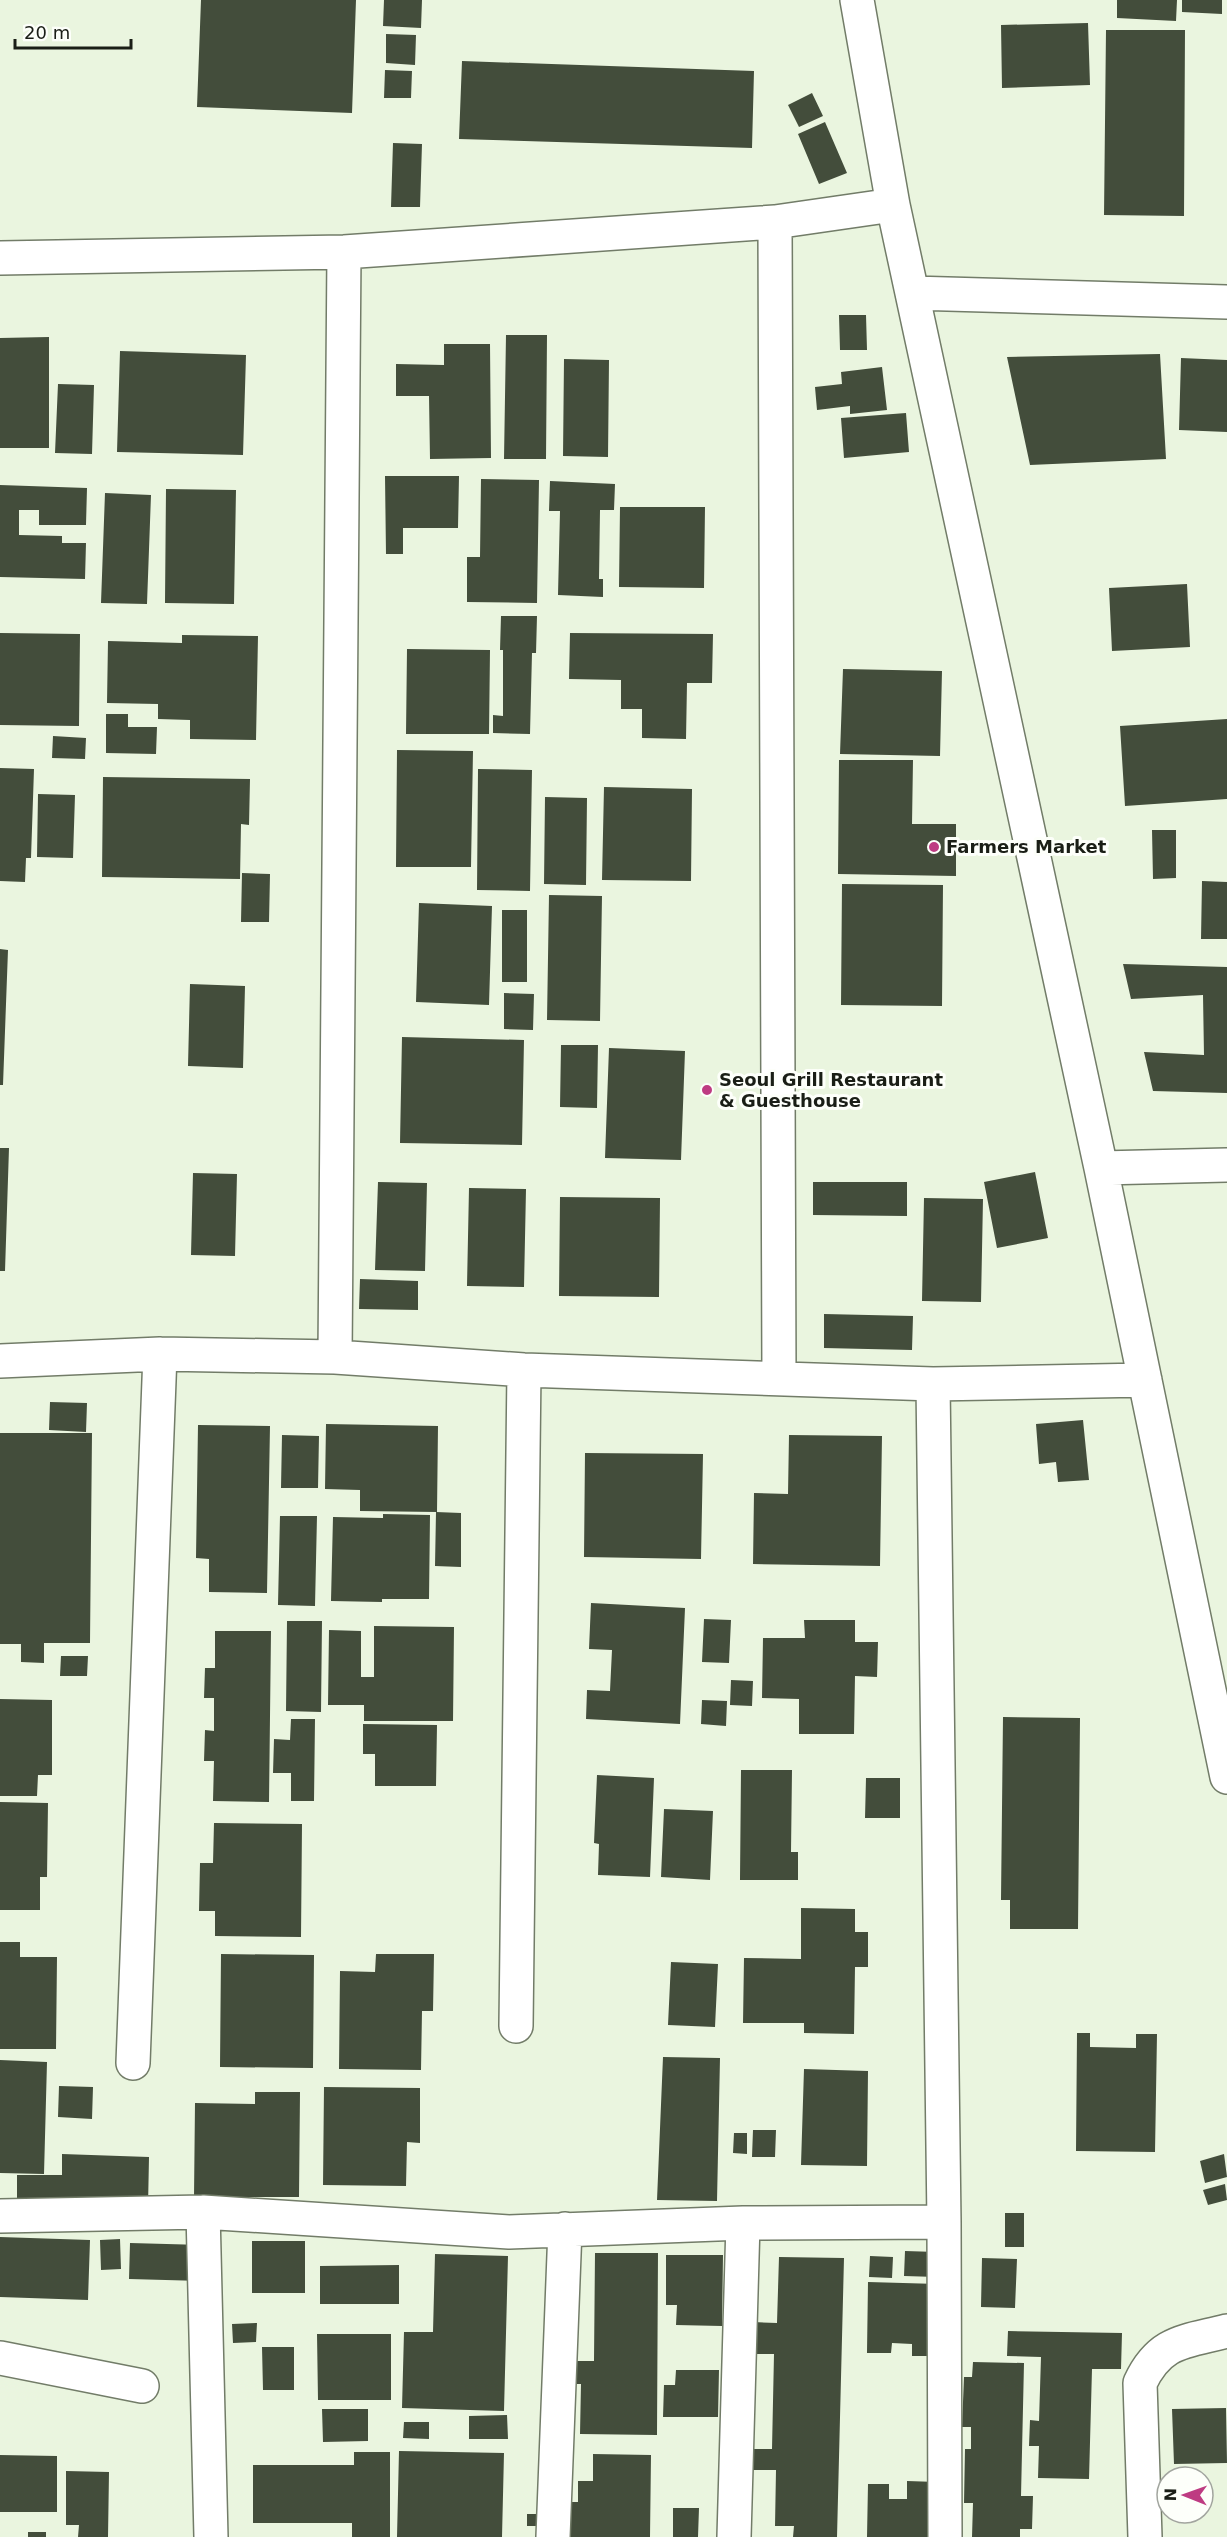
<svg xmlns="http://www.w3.org/2000/svg" width="1227" height="2537" viewBox="0 0 1227 2537" font-family="'DejaVu Sans',sans-serif">
<style>
.building{fill:#434d3b}
.lines{fill:none;stroke-linecap:round;stroke-linejoin:round}
.minor-casing{stroke:#727c68;stroke-width:36}
.minor{stroke:#fff;stroke-width:33}
.poi-dot{fill:#be3b82;stroke:#fdfffa;stroke-width:2}
.labels{text-anchor:middle;stroke-width:6;stroke-linejoin:round;paint-order:stroke}
.poi-label{font-size:18px;font-weight:bold;fill:#1a1e16;stroke:#fdfffa;text-anchor:start}
</style>
<rect width="100%" height="100%" fill="#eaf5df"/>
<!-- building -->
<path class="building" d="M201 0H356L352 113 197 107Z
M384 0H422L421 28 383 26Z
M1117 0H1177L1176 21 1117 18Z
M1182 0H1222V14L1182 12Z
M1088 23 1090 85 1002 88 1001 25Z
M1106 30H1185L1184 216 1104 215Z
M386 34 416 35 415 65 386 63Z
M462 61 754 71 752 148 459 139Z
M385 70 412 71 411 98H384Z
M812 93 823 116 799 127 788 105Z
M825 122 847 173 819 184 798 134Z
M393 143 422 144 420 207H391Z
M839 315H866L867 350H840Z
M506 335H547L546 459H504Z
M49 337V448H0V338Z
M444 344H490L491 458 430 459 429 396H396V364L444 365Z
M120 351 246 355 243 455 117 452Z
M1160 354 1166 459 1030 465 1007 357Z
M1181 358 1227 360V432L1179 430Z
M564 359 609 360 608 457 563 456Z
M882 367 887 410 850 414V406L817 410 815 387 842 384 841 372Z
M58 384 94 385 92 454 55 453Z
M906 413 909 452 844 458 841 418Z
M385 476H459L458 528H403V554H386Z
M481 479 539 480 537 603 467 602V557H480Z
M550 481 615 484 614 510H600L599 579H603V597L558 595 560 511H549Z
M0 485 87 488 86 525H39V510H19V535L62 536V543H86L85 579 0 577Z
M166 489 236 490 234 604 165 603Z
M105 493 151 495 147 604 101 603Z
M620 507H705L704 588 619 587Z
M1187 584 1190 647 1112 651 1109 588Z
M501 616H537L536 653H532L530 734 493 733V715L503 716V650H500Z
M0 633 80 634 79 726 0 725Z
M570 633 713 634 712 683H687L686 739 642 738V709H621V680L569 679Z
M182 635 258 636 256 740 190 739V720L158 719V704L107 703 108 641 182 643Z
M407 649 490 650 489 734H406Z
M843 669 942 671 940 756 840 754Z
M106 714H128V727H157L156 754 106 753Z
M1227 719V799L1125 806 1120 726Z
M53 736 86 738 85 759 52 758Z
M397 750 473 751 471 867H396Z
M839 760H913L912 824H956V876L838 874Z
M0 768 34 769 31 858H26L25 882 0 881Z
M478 769 532 770 530 891 477 890Z
M103 777 250 779 249 825 241 824 240 879 102 877Z
M604 787 692 789 691 881 602 880Z
M38 794 75 795 73 858 37 857Z
M545 797 587 798 586 885 544 884Z
M1152 830H1176V878L1153 879Z
M242 873 270 874 269 922H241Z
M1202 881 1227 882V939H1201Z
M842 884 943 885 942 1006 841 1005Z
M549 895 602 896 600 1021 547 1020Z
M419 903 492 906 489 1005 416 1002Z
M502 910H527V982H502Z
M0 949 8 950 3 1085H0Z
M1123 964 1227 967V1093L1153 1091 1144 1052 1204 1055 1203 995 1131 999Z
M190 984 245 986 243 1068 188 1066Z
M504 993 534 994 533 1030 504 1029Z
M402 1037 524 1040 522 1145 400 1143Z
M561 1045H598L597 1108 560 1107Z
M609 1048 685 1051 681 1160 605 1158Z
M0 1148H9L5 1271H0Z
M1035 1172 1048 1238 997 1248 984 1182Z
M193 1173 237 1174 235 1256 191 1255Z
M378 1182 427 1183 425 1271 375 1270Z
M813 1182H907V1216L813 1215Z
M469 1188 526 1189 524 1287 467 1286Z
M560 1197 660 1198 659 1297 559 1296Z
M924 1198 983 1199 981 1302 922 1301Z
M360 1279 418 1281V1310L359 1309Z
M824 1314 913 1316 912 1350 824 1348Z
M50 1402 87 1403 86 1432 49 1430Z
M1083 1420 1089 1480 1058 1482 1056 1462 1039 1464 1036 1424Z
M326 1424 438 1426 437 1512 360 1511V1490L325 1489Z
M198 1425 270 1426 267 1593 209 1592V1559L196 1558Z
M0 1433H92L90 1643H44V1663L21 1662V1644H0Z
M282 1435 319 1436 318 1488H281Z
M789 1435 882 1436 880 1566 753 1564 754 1493 788 1494Z
M585 1453 703 1454 701 1559 584 1557Z
M436 1512 461 1513V1567L435 1566Z
M383 1514 430 1515 429 1599H382V1602L331 1601 333 1517 383 1518Z
M280 1516H317L315 1606 278 1605Z
M591 1603 685 1608 680 1724 586 1719 587 1690 610 1691 612 1650 589 1649Z
M704 1619 731 1620 729 1663 702 1662Z
M804 1620H855V1642H878L877 1677 855 1676 854 1734H799V1699L762 1698 763 1638H805Z
M287 1621H322L321 1712 286 1711Z
M374 1626 454 1627 453 1721H364V1705H328L329 1630 361 1631V1677H374Z
M215 1631H271L269 1802 213 1801 214 1761H204L205 1730 214 1731V1698H204L205 1668H215Z
M61 1656H88L87 1676H60Z
M731 1680 753 1681 752 1706 730 1705Z
M0 1699 52 1700V1775H38L37 1796H0Z
M702 1700 727 1701 726 1726 701 1724Z
M1003 1717 1080 1718 1078 1929H1010V1900H1001Z
M291 1719H315L314 1801H291V1773H273L274 1739 290 1740Z
M363 1724 437 1725 436 1786H375V1754H363Z
M741 1770H792L791 1852H798V1880H740Z
M597 1775 654 1778 650 1877 598 1875 599 1844 594 1843Z
M866 1778H900V1818H865Z
M0 1802 48 1803 47 1877H40V1910H0Z
M664 1809 713 1811 710 1880 661 1877Z
M214 1823 302 1824 301 1937 215 1936V1911H199L200 1863H213Z
M801 1908 855 1909V1932H868V1967H855L854 2034 804 2033V2023H743L744 1958 801 1959Z
M0 1942H20V1957H57L56 2049H0Z
M221 1954 314 1955 313 2068 220 2067Z
M376 1954H434L433 2011H422L421 2070 339 2069 340 1971 375 1972Z
M671 1962 718 1964 715 2027 668 2025Z
M1077 2033H1090V2047L1136 2048V2034H1157L1155 2152 1076 2151Z
M663 2057 720 2058 717 2201 657 2200Z
M0 2060 47 2062 44 2174 0 2173Z
M804 2069 868 2071 867 2166 801 2165Z
M59 2086 93 2087 92 2119 58 2117Z
M324 2087 420 2088V2143L407 2142 406 2186 323 2185Z
M255 2092H300L299 2197H194L195 2103 255 2104Z
M753 2130H776L775 2157H752Z
M734 2133H747V2154L733 2153Z
M62 2154 149 2157 148 2207 17 2204V2175H62Z
M1224 2154 1227 2177 1205 2183 1200 2161Z
M1225 2184 1227 2200 1208 2205 1203 2190Z
M1005 2213H1024V2247H1005Z
M0 2237 90 2240 88 2300 0 2297Z
M120 2239 121 2269 101 2270 100 2240Z
M252 2241H305V2293H252Z
M130 2243 203 2245 202 2281 129 2279Z
M905 2251 937 2252V2277L904 2276Z
M595 2253H658L657 2435 580 2434 581 2384H569V2361H594Z
M435 2254 508 2256 504 2411 402 2408 404 2332H433Z
M666 2255H723L722 2326 676 2325 677 2305H666Z
M870 2256 893 2257 892 2278 869 2277Z
M779 2257 844 2258 837 2537H793L794 2526H775L776 2470H749V2449H772L774 2354H752L753 2322 777 2323Z
M982 2258 1017 2259 1015 2308 981 2307Z
M399 2265V2304H320V2266Z
M868 2282 938 2284 937 2356H912V2344L892 2343 891 2353H867Z
M257 2323 256 2342 233 2343 232 2324Z
M1008 2331 1122 2333 1121 2369H1092L1089 2479 1038 2478 1039 2446H1029L1030 2420 1039 2421 1041 2357 1007 2356Z
M317 2334H391V2400H318Z
M262 2347H294V2390H263Z
M973 2362 1024 2363 1021 2496H1033L1032 2529H1020V2537H972L973 2503H964L965 2449H971V2427H962L964 2377H972Z
M676 2370H719L718 2417H663L664 2385H675Z
M1226 2408 1227 2463 1174 2464 1172 2409Z
M322 2409H368V2441L323 2442Z
M507 2415 508 2439H469V2416Z
M404 2422H429V2439L403 2438Z
M399 2451 504 2453 502 2537H397Z
M354 2452H390V2537H352V2523H253V2465H354Z
M593 2454 651 2455 650 2537H570V2502H578V2481H593Z
M0 2455 57 2456V2512H0Z
M66 2471 109 2472 108 2537H78L79 2525H66Z
M907 2481 937 2482 936 2537H867L868 2484H889V2499H907Z
M673 2508H699L698 2537H673Z
M527 2514H540V2526H527Z
M28 2532H46V2537H28Z"/>
<g class="lines">
<!-- minor casing -->
<g class="minor-casing">
<path id="minor" d="M857 0 893 205 1101 1168 1227 1777
M0 258 344 252 775 222
M912 293 1227 302
M1101 1168 1227 1165
M335 1357 344 252
M0 1361 160 1354 335 1357 524 1370 933 1384 1145 1380
M779 1377 775 222 893 205
M516 2026 524 1370
M133 2063 160 1354
M203 2212 211 2537
M0 2216 203 2212 509 2232 743 2223 944 2222 933 1384
M944 2222 945 2537
M0 2358 142 2386
M553 2537 565 2229
M734 2537 743 2223
M1145 2537 1140 2383C1160 2340 1185 2342 1227 2331"/>
</g>
<!-- minor -->
<use href="#minor" class="minor"/>
</g>
<!-- markers -->
<g class="poi-dot">
<circle cx="934" cy="847" r="6"/>
<circle cx="707" cy="1090" r="6"/>
</g>
<g class="labels">
<!-- poi labels -->
<g class="poi-label">
<text x="946" y="853">Farmers Market</text>
<text x="719" y="1086">Seoul Grill Restaurant<tspan x="719" dy="21">&amp; Guesthouse</tspan></text>
</g>
</g>
<!-- north arrow -->
<g transform="translate(1185 2495) rotate(271)"><circle r="28" fill="#fdfffa" stroke="#a2a59f" stroke-width="1.5"/>
<path d="M0-4.5L10 22L0 15L-10 22Z" fill="#be3b82"/>
<text y="-9" font-size="16" font-weight="bold" text-anchor="middle" fill="#1a1e16">N</text>
</g>
<!-- scale -->
<path d="M15 39v9h116v-9" fill="none" stroke="#1a1e16" stroke-width="3"/>
<text x="24" y="39" font-size="18" fill="#1a1e16" stroke="#fdfffa" stroke-width="4.5" paint-order="stroke">20 m</text>
</svg>
